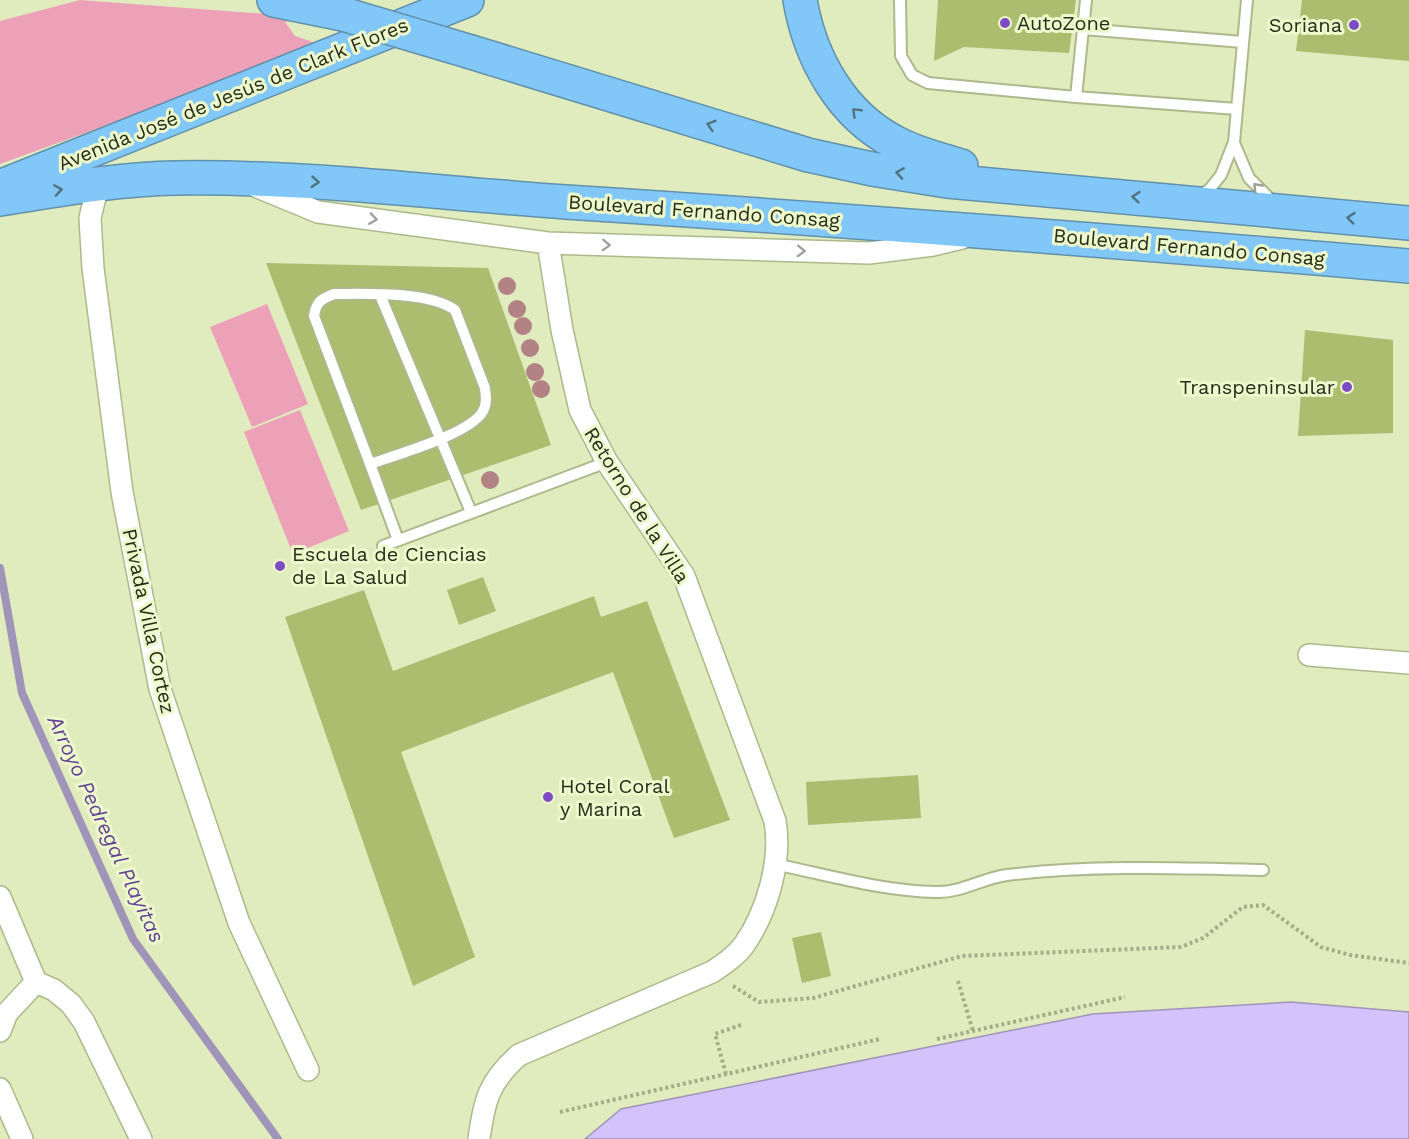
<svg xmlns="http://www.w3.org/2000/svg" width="1409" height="1139" viewBox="0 0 1409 1139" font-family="'Work Sans',sans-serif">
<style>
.park{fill:#eca1b9}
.water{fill:#d4c2fc;stroke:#a095b8;stroke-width:1.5}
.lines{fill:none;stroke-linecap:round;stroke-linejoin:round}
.stream{stroke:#a095b8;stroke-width:8}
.building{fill:#acbd70}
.lane-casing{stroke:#adb88c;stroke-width:14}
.street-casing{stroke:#adb88c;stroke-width:24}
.highway-casing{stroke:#6291ab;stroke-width:36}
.path{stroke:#a4ad89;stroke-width:4;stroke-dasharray:3 3;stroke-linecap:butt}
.lane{stroke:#fff;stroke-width:10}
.street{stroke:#fff;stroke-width:21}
.highway{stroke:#81c8f9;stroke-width:33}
.highway-bridge-casing{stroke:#6291ab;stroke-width:36;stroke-linecap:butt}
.highway-bridge{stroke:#81c8f9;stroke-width:33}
.tree{fill:#b28284}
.oneway{stroke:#50727f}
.oneway2{stroke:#9ea098}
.poi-dot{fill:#7d4bc3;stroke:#edf9cb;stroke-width:2}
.labels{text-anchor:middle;stroke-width:6;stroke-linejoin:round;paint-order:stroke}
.poi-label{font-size:20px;fill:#282c1b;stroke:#edf9cb;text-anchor:start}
.street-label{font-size:20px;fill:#282c1b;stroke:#edf9cb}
.water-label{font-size:21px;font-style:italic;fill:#634296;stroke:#edf9cb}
</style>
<rect width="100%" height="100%" fill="#e0ebbe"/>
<!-- park -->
<path class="park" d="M80 0 306 17 285 22 295 36 325 46 0 164V21Z
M267 304 308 404 252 427 210 327Z
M300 410 349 531 293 554 244 432Z"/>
<!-- water -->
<path class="water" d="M1291 1002 1409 1012V1139H585L621 1109 1093 1014Z"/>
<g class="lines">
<!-- stream -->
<path class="stream" d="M0 568 22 693 133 939 278 1139"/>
</g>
<!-- building -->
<path class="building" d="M938 0H1076L1069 53 964 47 934 61Z
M1302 0H1409V61L1296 51Z
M266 263 488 268 551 445 361 510Z
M1305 330 1393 340V433L1298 436Z
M483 577 496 611 459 625 447 590Z
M364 590 393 671 594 596 601 617 647 601 730 820 674 838 613 672 401 752 475 957 413 986 285 617Z
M918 775 921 818 808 825 806 782Z
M821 932 831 976 802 983 792 938Z"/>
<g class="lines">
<!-- lane casing -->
<g class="lane-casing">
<path id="lane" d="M900 0 901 56 912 75 928 83 1076 97
M1086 0 1076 97 1237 109
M1083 29 1243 42
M1234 143 1249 178 1272 201
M1199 195 1209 190 1221 175 1234 142 1247 0
M334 294C367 294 428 291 455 310L485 388C486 396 487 404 483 411 471 434 395 455 370 464L314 316C316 302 321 299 334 294Z
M380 295 471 512
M370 464 398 540
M383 546 607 462
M774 864C828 875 882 891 936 892 961 893 983 878 1007 875 1092 865 1177 868 1263 870"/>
</g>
<!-- street casing -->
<g class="street-casing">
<path id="street" d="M98 185 90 218 93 268 122 492 160 689 239 923 308 1070
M255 186 318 212 548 243 869 253 933 245 962 238
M1309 655 1409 663
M0 897 36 982 7 1013 0 1031
M36 982 54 990 71 1004 84 1022 141 1139
M0 1089 22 1139
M479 1139C484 1101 489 1081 519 1055L712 972C724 964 736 956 744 945 767 912 782 861 775 821L684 576 607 462 580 410 562 330 548 243"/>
</g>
<!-- highway casing -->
<g class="highway-casing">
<path id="highway" d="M274 0 343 14
M800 0C810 58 841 115 896 143 916 154 939 159 961 166
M471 52 808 155 872 169 947 181 1409 223
M7 184 467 0
M0 199C58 190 117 179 176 178 307 176 436 193 566 202 847 220 1128 242 1409 266"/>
</g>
<!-- path -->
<path class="path" d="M958 981 973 1031
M733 986 759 1002 813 998 962 956 1181 947 1203 938 1243 907 1263 905 1321 947 1350 955 1409 963
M937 1039 1125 997
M726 1074 715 1034 741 1025
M560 1112 880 1039"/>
<!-- lane -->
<use href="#lane" class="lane"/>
<!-- street -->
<use href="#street" class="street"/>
<!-- highway -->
<use href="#highway" class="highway"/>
<!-- highway-bridge casing -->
<g class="highway-bridge-casing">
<path id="highway-bridge" d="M343 14 471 52"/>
</g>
<!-- highway-bridge -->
<use href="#highway-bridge" class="highway-bridge"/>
</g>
<!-- trees -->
<g class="tree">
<circle cx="507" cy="286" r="9"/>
<circle cx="517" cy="309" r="9"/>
<circle cx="523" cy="326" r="9"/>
<circle cx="530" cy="348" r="9"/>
<circle cx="535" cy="372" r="9"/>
<circle cx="541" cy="389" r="9"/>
<circle cx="490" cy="480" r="9"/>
</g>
<!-- one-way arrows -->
<defs><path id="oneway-chevron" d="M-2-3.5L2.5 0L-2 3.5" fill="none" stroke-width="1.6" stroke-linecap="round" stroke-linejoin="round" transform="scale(1.5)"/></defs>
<g class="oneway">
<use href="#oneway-chevron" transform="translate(856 112) rotate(-136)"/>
<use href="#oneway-chevron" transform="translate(711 125) rotate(-163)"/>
<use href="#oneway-chevron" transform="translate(900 173) rotate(-171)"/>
<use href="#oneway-chevron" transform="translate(315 182) rotate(5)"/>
<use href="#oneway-chevron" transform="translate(58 190) rotate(-9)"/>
<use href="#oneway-chevron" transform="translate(1136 197) rotate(-175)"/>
<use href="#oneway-chevron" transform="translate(1351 218) rotate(-174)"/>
</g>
<g class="oneway2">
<use href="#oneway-chevron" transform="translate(1257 187) rotate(-134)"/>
<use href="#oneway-chevron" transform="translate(373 219) rotate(8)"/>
<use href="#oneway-chevron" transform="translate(606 245) rotate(2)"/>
<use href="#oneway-chevron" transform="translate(801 251) rotate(2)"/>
</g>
<!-- markers -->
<g class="poi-dot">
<circle cx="1005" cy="23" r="6"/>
<circle cx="1354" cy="25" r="6"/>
<circle cx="1347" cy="387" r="6"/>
<circle cx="280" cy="566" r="6"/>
<circle cx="548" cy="797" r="6"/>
</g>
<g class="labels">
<!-- poi labels -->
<g class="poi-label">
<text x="1017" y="30">AutoZone</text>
<text x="1342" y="32" text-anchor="end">Soriana</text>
<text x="1335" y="394" text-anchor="end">Transpeninsular</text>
<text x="292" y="561">Escuela de Ciencias<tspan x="292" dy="23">de La Salud</tspan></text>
<text x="560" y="793">Hotel Coral<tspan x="560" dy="23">y Marina</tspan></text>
</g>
<!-- street labels -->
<g class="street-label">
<text transform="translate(233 94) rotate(-22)" y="7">Avenida José de Jesús de Clark Flores</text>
<text transform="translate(704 211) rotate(4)" y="7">Boulevard Fernando Consag</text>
<text transform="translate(1189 247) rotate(5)" y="7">Boulevard Fernando Consag</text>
<text transform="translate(637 505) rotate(58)" y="7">Retorno de la Villa</text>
<text transform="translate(149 621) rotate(78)" y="7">Privada Villa Cortez</text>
</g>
<!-- water labels -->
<g class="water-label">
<text transform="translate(106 829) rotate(65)" y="7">Arroyo Pedregal Playitas</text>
</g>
</g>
</svg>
